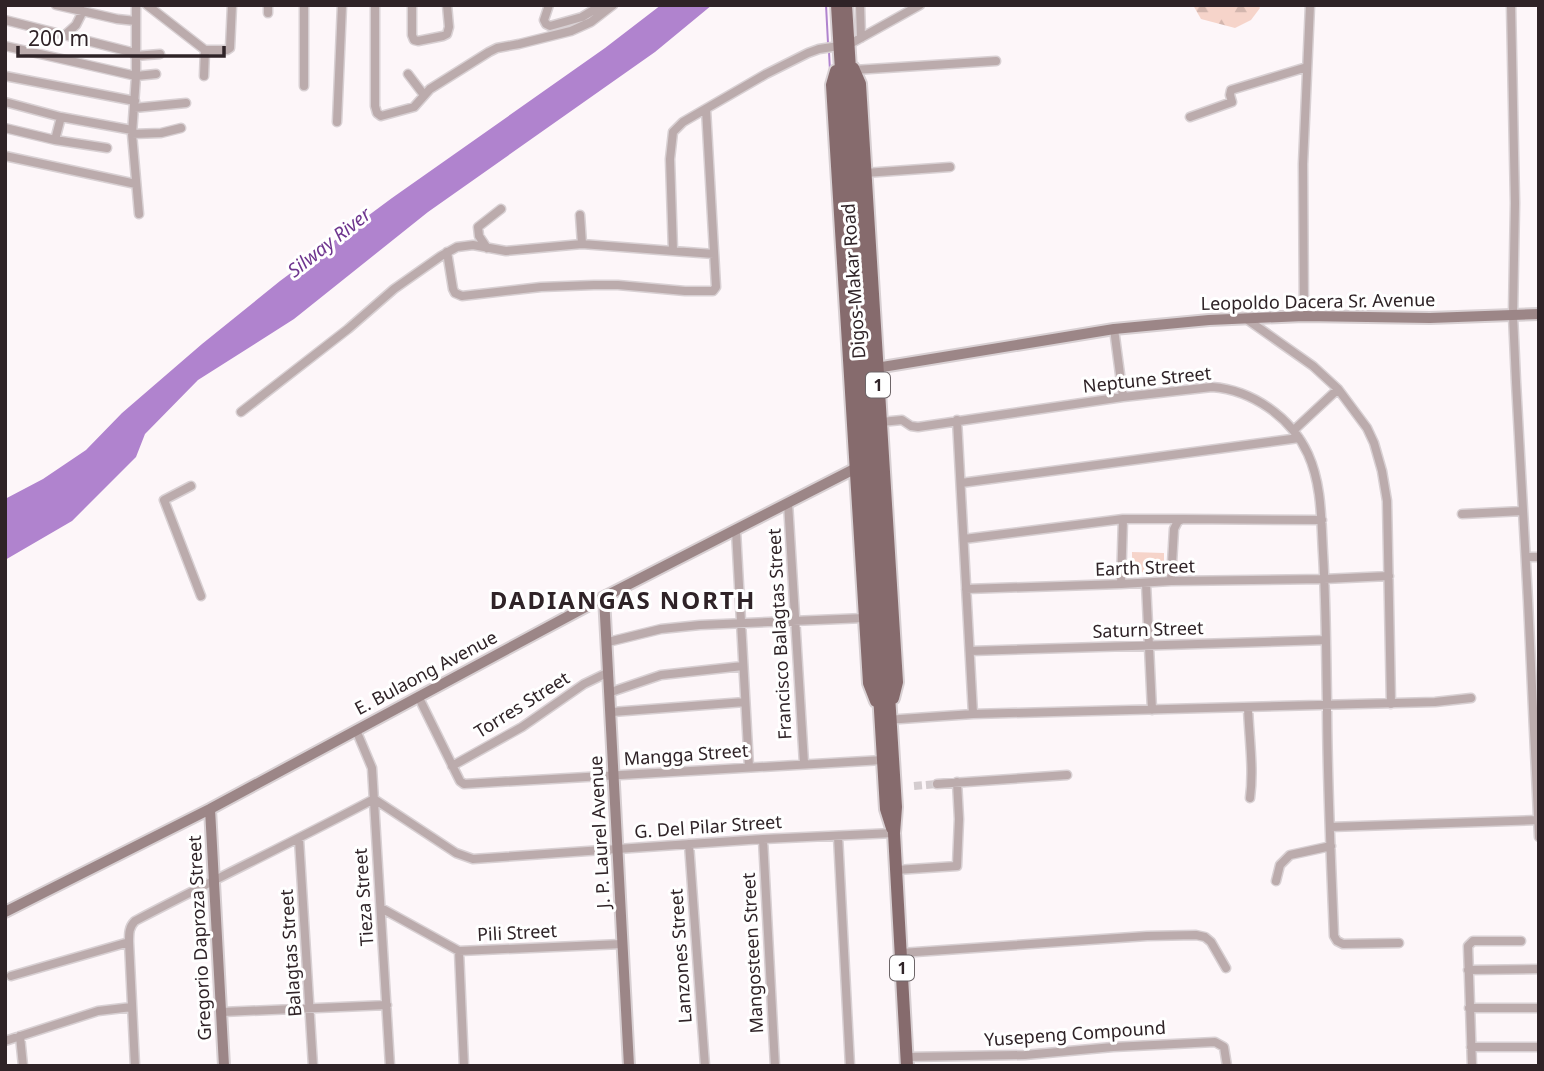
<svg xmlns="http://www.w3.org/2000/svg" width="1544" height="1071" viewBox="0 0 1544 1071" font-family="'Noto Sans',sans-serif">
<style>
.forest{fill:url(#forest-firs)}
.garden{fill:#f6d4ca}
.water{fill:#b083ce}
.lines{fill:none;stroke-linecap:round;stroke-linejoin:round}
.stream{stroke:#b083ce;stroke-width:2}
.street-tunnel{stroke:#d4cccf;stroke-width:8;stroke-dasharray:8 4;stroke-linecap:butt}
.street-casing{stroke:#d8d0d3;stroke-width:11}
.secondary-casing{stroke:#d8d0d3;stroke-width:14}
.primary-casing{stroke:#d8d0d3;stroke-width:16}
.street{stroke:#bbabac;stroke-width:8}
.secondary{stroke:#9c8687;stroke-width:10}
.primary{stroke:#866b6d;stroke-width:12}
.labels{text-anchor:middle;stroke-width:6;stroke-linejoin:round;paint-order:stroke}
.shield{fill:#fff;stroke:#6d6568;stroke-width:2}
.shield-label{font-size:16px;font-weight:bold;fill:#2f2327}
.street-label{font-size:18px;fill:#2f2327;stroke:#fff}
.water-label{font-size:19px;font-style:italic;fill:#6e358e;stroke:#fff}
.district-label{font-size:24px;font-weight:bold;letter-spacing:2px;fill:#2f2327;stroke:#fff}
</style>
<defs>
<pattern id="forest-firs" width="22" height="20" patternUnits="userSpaceOnUse" patternTransform="scale(1.75)"><rect width="22" height="20" fill="#f6d4ca"/><path d="M5 1l3.5 6h-7zM16 11l3.5 6h-7z" fill="#d3b6ae"/></pattern>
</defs>
<rect width="100%" height="100%" fill="#fdf6f9"/>
<!-- forest -->
<path class="forest" d="M1193 5H1258L1260 8 1251 20 1235 28 1201 19Z"/>
<!-- garden -->
<path class="garden" d="M1132 552 1164 553V573L1132 572Z"/>
<!-- water -->
<path class="water" d="M661 5H712L655 52 428 212 294 319 198 380 145 434 136 457 72 521 5 560V499L43 479 86 450 122 413 202 344 280 281 392 198 605 48Z"/>
<g class="lines">
<!-- stream -->
<path class="stream" d="M826 5 828 43
M829 52 830 71"/>
<!-- street-tunnel -->
<path class="street-tunnel" d="M914 786 937 784"/>
<!-- street casing -->
<g class="street-casing">
<path id="street" d="M56 5 117 19 136 21
M136 5V76L132 134 139 214
M147 5 205 50 204 76
M375 5V106L377 113 381 116 414 107 430 89 489 52 497 48 519 44 571 31 591 22 613 5
M412 5V35L414 40 418 41 443 36 447 34 449 27 447 5
M549 5 544 20 546 24 550 26 582 17 602 5
M860 5 861 38
M1511 5 1515 203 1513 315 1516 382 1528 601 1539 837
M268 13V5
M5 20 135 53
M65 35 76 25 83 11
M848 45 920 5
M5 46 136 76 156 74
M205 50H227L230 48 232 5
M135 56 160 54
M854 70 996 61
M408 74 424 95
M5 76 135 101
M304 86V5
M5 102 61 117 132 130
M134 108 186 103
M1190 117 1232 102 1230 95 1231 90 1307 67
M337 122 342 5
M5 128 55 140 107 148
M132 134 161 133 181 128
M55 140 61 117
M5 156 136 184
M865 173 950 167
M580 215 582 244
M487 248 479 236 478 227 501 209
M673 251 714 254
M447 252 453 289 455 293 462 296 541 287 594 285H618L685 291H713L716 287 706 109
M1304 316 1303 164 1310 5
M1245 318 1313 366 1338 389 1367 428 1374 443 1382 471 1387 501 1391 704
M1114 329 1123 397
M241 412 348 329 394 289 441 256 457 247 473 245 506 251 582 244 673 251 670 159 673 132 683 122 766 74 808 53 819 49 839 46
M957 420 973 714
M881 422 902 420 911 426 918 427 1123 397 1212 387C1252 390 1291 417 1308 454 1322 485 1321 519 1323 553 1326 602 1326 652 1327 702 1327 780 1331 858 1334 936L1337 941 1343 944 1399 943
M1294 430 1338 389
M961 483 1299 438
M191 486 164 500 201 596
M788 503 804 763
M1462 514 1523 511
M1123 519H1183
M736 531 749 767
M964 539 1123 519 1121 584
M1526 557H1539
M1171 581 1174 529 1178 521 1183 519 1322 520
M1146 583 1152 710
M966 589 1121 584 1171 581 1324 579 1389 576
M608 642 661 629 700 625 865 618
M970 651 1326 640
M611 692 661 675 743 666
M419 698 456 773 460 781 464 784 883 760
M1248 707C1249 738 1254 768 1250 798
M612 712 745 702
M886 720 973 714 1435 702 1471 698
M356 730 372 768 390 1066
M452 766 522 727 584 684 609 672
M937 784 1067 775
M1330 827 1538 820
M838 836 850 1066
M299 839 313 1066
M763 839 775 1066
M689 844 705 1066
M896 870 957 866 959 819 957 782
M1276 881 1280 865 1290 855 1331 846
M381 908 459 951 622 944
M459 951 464 1066
M901 953 1147 936 1196 935 1205 937 1211 942 1226 968
M1468 970 1539 969
M11 976 129 942
M1469 1008H1539
M222 1012 387 1005
M20 1036 23 1066
M5 1041 98 1011 132 1007
M1471 1047H1539
M907 1057 1025 1055 1113 1047 1215 1042 1224 1047 1227 1066
M135 1066 129 942C129 933 129 927 135 921 215 879 295 841 374 799L456 853 473 859 763 839 894 833
M1472 1066 1468 946 1473 941H1521"/>
</g>
<!-- secondary casing -->
<g class="secondary-casing">
<path id="secondary" d="M870 369 1114 329 1209 320 1304 316 1430 318 1539 314
M604 597 629 1066
M210 809 224 1066
M5 912 210 809 604 597 862 465"/>
</g>
<!-- primary casing -->
<g class="primary-casing">
<path id="primary" d="M837 5 886 809 892 828
M846 5 896 807 894 833 907 1066
M853 68 860 84 897 682 893 698
M836 71 832 85 869 683 876 701"/>
</g>
<!-- street -->
<use href="#street" class="street"/>
<!-- secondary -->
<use href="#secondary" class="secondary"/>
<!-- primary -->
<use href="#primary" class="primary"/>
</g>
<g class="labels">
<!-- shield labels -->
<g class="shield">
<rect x="866" y="372.5" width="24" height="25" rx="5"/>
<rect x="890" y="955.5" width="24" height="25" rx="5"/>
</g>
<g class="shield-label">
<text x="878" y="391">1</text>
<text x="902" y="974">1</text>
</g>
<!-- street labels -->
<g class="street-label">
<text transform="translate(854 281) rotate(-94)" y="6">Digos-Makar Road</text>
<text transform="translate(1318 302) rotate(-1)" y="6">Leopoldo Dacera Sr. Avenue</text>
<text transform="translate(1147 380) rotate(-6)" y="6">Neptune Street</text>
<text transform="translate(1145 568) rotate(-2)" y="6">Earth Street</text>
<text transform="translate(1148 630) rotate(-2)" y="6">Saturn Street</text>
<text transform="translate(780 634) rotate(-93)" y="6">Francisco Balagtas Street</text>
<text transform="translate(426 673) rotate(-28)" y="6">E. Bulaong Avenue</text>
<text transform="translate(522 705) rotate(-32)" y="6">Torres Street</text>
<text transform="translate(686 755) rotate(-4)" y="6">Mangga Street</text>
<text transform="translate(708 827) rotate(-4)" y="6">G. Del Pilar Street</text>
<text transform="translate(600 832) rotate(-93)" y="6">J. P. Laurel Avenue</text>
<text transform="translate(364 897) rotate(-94)" y="6">Tieza Street</text>
<text transform="translate(517 933) rotate(-3)" y="6">Pili Street</text>
<text transform="translate(200 938) rotate(-93)" y="6">Gregorio Daproza Street</text>
<text transform="translate(291 953) rotate(-94)" y="6">Balagtas Street</text>
<text transform="translate(753 953) rotate(-93)" y="6">Mangosteen Street</text>
<text transform="translate(681 956) rotate(-94)" y="6">Lanzones Street</text>
<text transform="translate(1075 1034) rotate(-4)" y="6">Yusepeng Compound</text>
</g>
<!-- water labels -->
<g class="water-label">
<text transform="translate(329 242) rotate(-38)" y="7">Silway River</text>
</g>
<!-- district labels -->
<g class="district-label">
<text x="623" y="609">DADIANGAS NORTH</text>
</g>
</g>
<!-- border -->
<rect width="1544" height="1071" fill="none" stroke="#2f2327" stroke-width="14"/>
<!-- scale -->
<path d="M18 46v10h206v-10" fill="none" stroke="#2f2327" stroke-width="3.5"/>
<text x="28" y="46" font-size="21" fill="#2f2327" stroke="#ffffff" stroke-width="5" paint-order="stroke">200 m</text>
</svg>
